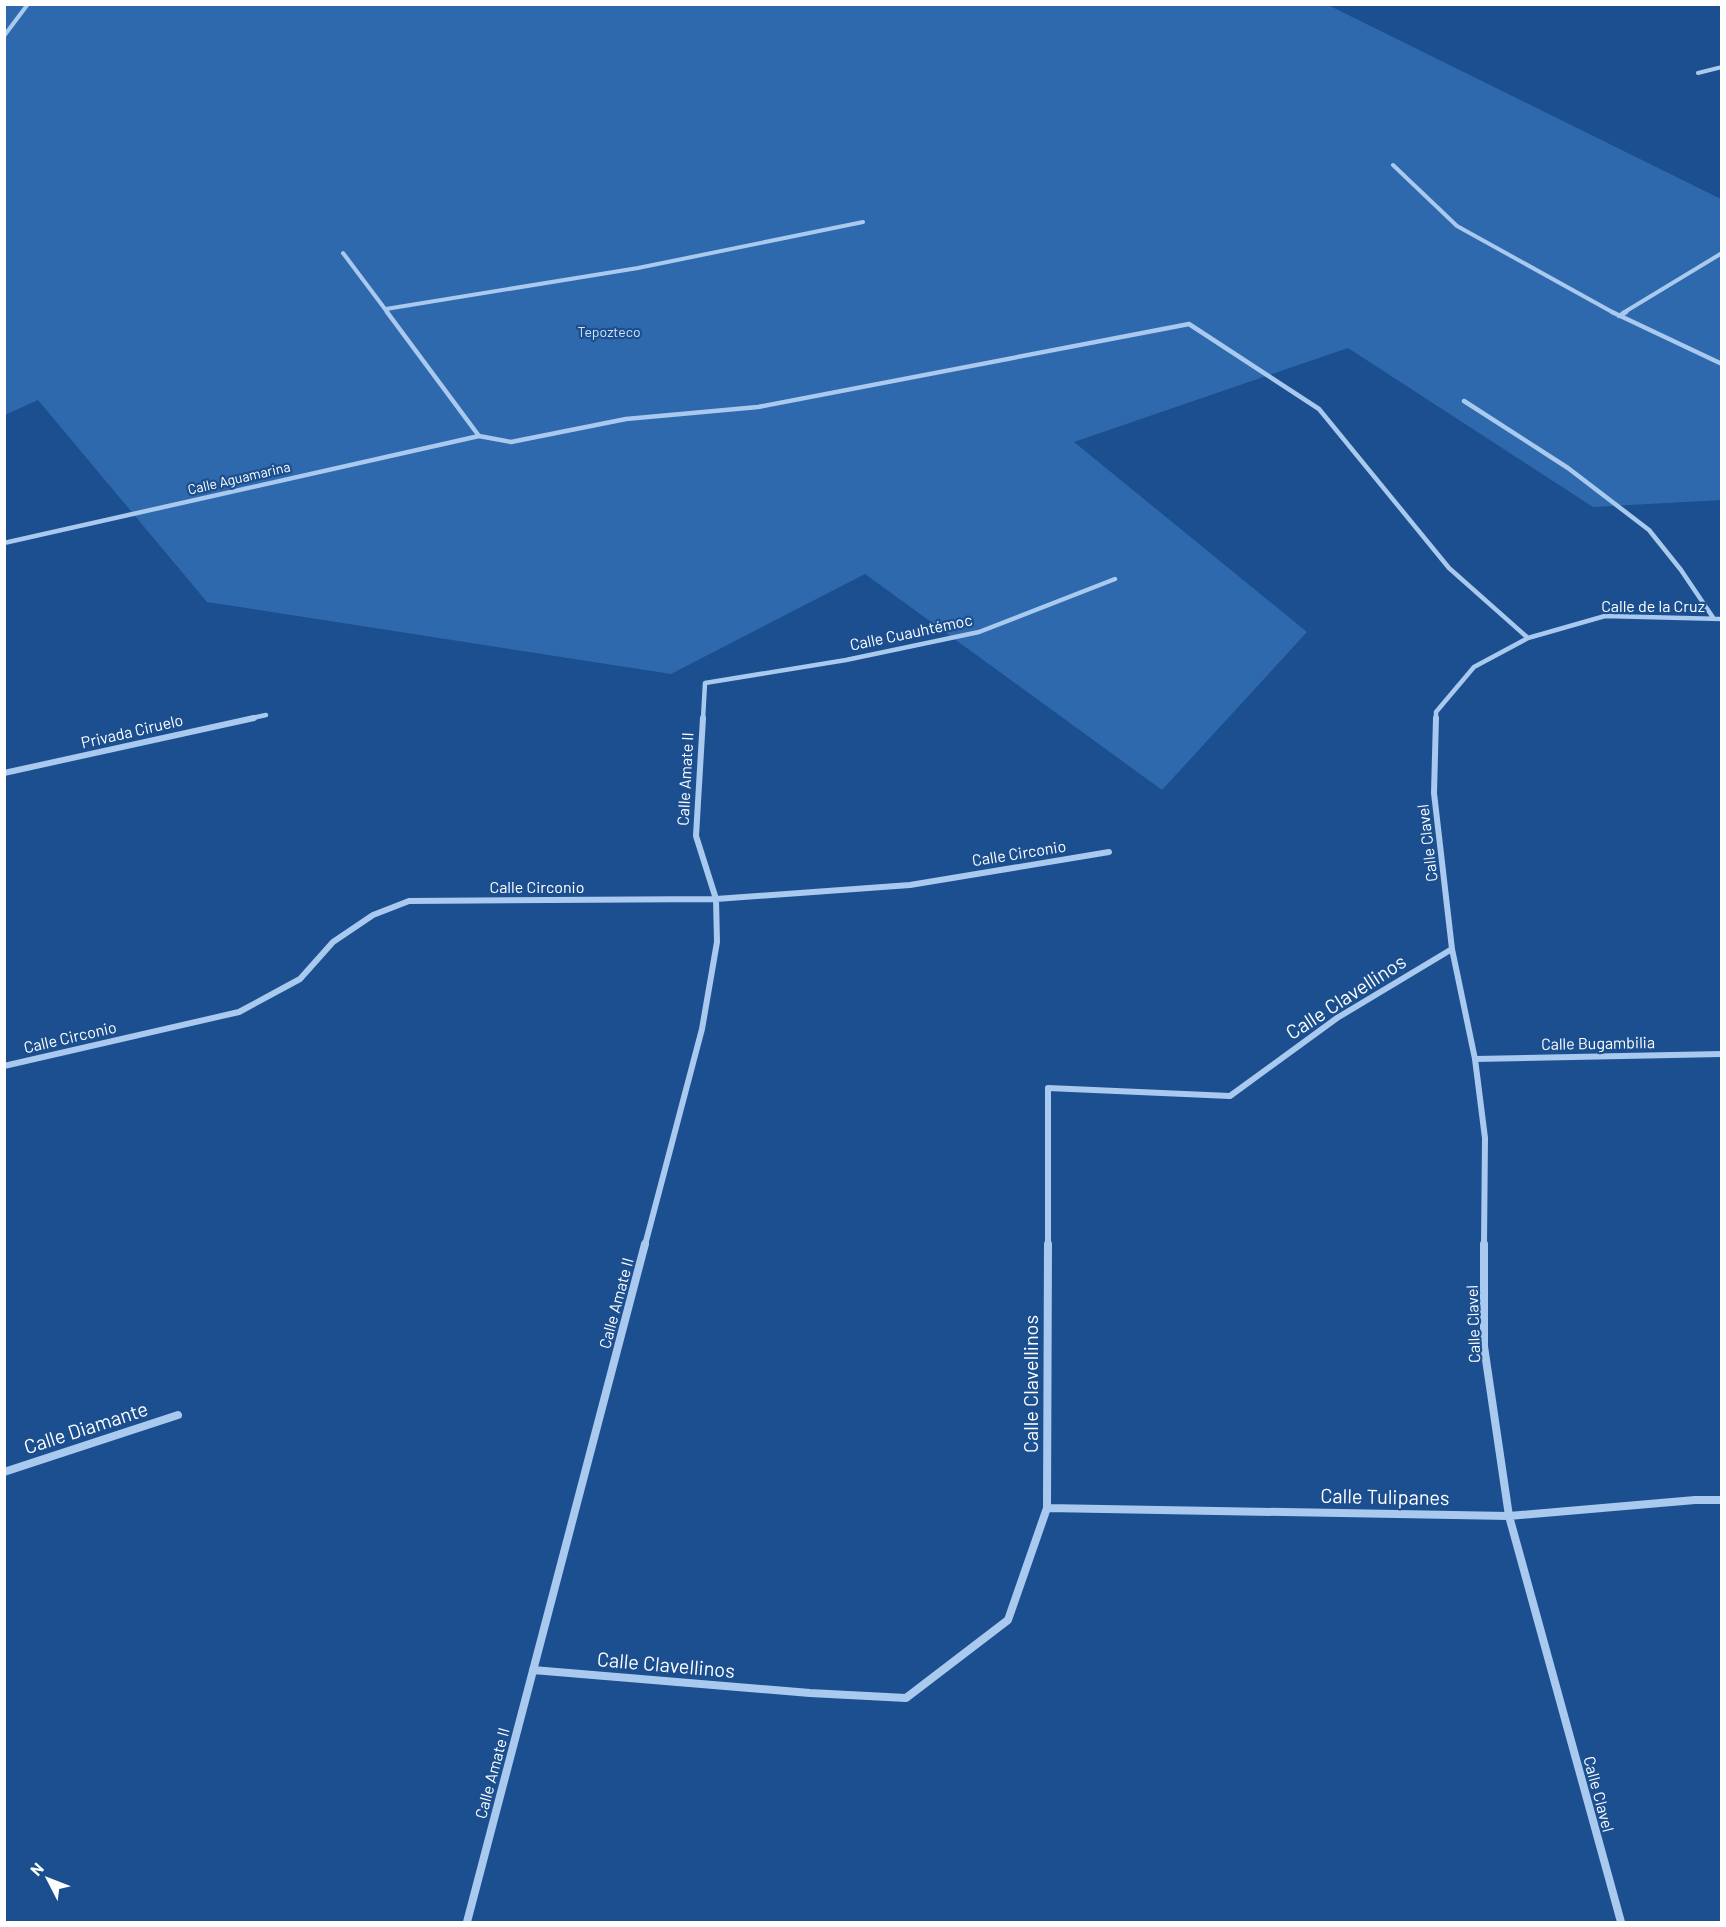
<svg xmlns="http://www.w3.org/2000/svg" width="1726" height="1927" viewBox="0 0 1726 1927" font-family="Barlow,sans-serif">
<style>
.green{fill:#2e69ad}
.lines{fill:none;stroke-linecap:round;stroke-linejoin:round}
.street-far3{stroke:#a9c9ee;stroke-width:4}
.street-far2{stroke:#a9c9ee;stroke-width:4.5}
.street-far1{stroke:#a9c9ee;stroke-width:6}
.street{stroke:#a9c9ee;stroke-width:8}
.labels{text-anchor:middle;stroke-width:4.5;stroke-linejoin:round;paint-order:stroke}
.far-park-label{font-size:14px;fill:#cfe3fa;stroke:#1b4f8f}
.far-street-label{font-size:14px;fill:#fff;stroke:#1b4f8f}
.street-label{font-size:16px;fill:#fff;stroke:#1b4f8f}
.near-street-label{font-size:20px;fill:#fff;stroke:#1b4f8f}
</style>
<rect width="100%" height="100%" fill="#1b4f8f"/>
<!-- green -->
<path class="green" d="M5 5H1328L1721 199V500L1593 507 1348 348 1074 442 1307 632 1162 790 865 574 671 674 207 602 38 400 5 415Z"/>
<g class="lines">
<!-- street-far3 -->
<path class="street-far3" d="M4 36 28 4
M1698 73 1722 67
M1393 165 1457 226 1614 313
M343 253 388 313
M386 309 638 268 863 222
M1623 313 1722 253"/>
<!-- street-far2 -->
<path class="street-far2" d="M387 312 479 436 511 442 626 419 758 407 1189 324 1319 409 1449 568 1528 638
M1612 312 1722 364
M1619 316 1626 312
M1464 401 1568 468 1649 530 1681 570 1714 619
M4 543 479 436
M248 719 266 715
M703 719 705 683 846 660 979 632 1115 579
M1436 719V712L1474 667 1528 638 1605 616 1722 619"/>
<!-- street-far1 -->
<path class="street-far1" d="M1436 718 1434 793 1452 949 1475 1059 1485 1138 1484 1245
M4 773 254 718
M1475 1059 1722 1054
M4 1066 239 1012 300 979 333 942 373 915 409 901 716 899 910 885 1109 852
M645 1245 702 1029 717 942 716 899 696 836 703 718
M1048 1245V1088L1230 1096 1337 1018 1452 949"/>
<!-- street -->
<path class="street" d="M1484 1244V1346L1509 1516 1621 1922
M4 1472 178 1415
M1047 1508 1509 1516 1695 1500H1722
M533 1670 810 1693 906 1698 1008 1620 1047 1508 1048 1244
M467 1922 645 1244"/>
</g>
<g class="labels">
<!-- far-park labels -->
<g class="far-park-label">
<text x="609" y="337">Tepozteco</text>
</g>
<!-- far-street labels -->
<g class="far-street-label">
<text transform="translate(239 478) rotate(-13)" y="5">Calle Aguamarina</text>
</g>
<!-- street labels -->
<g class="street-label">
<text x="1653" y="612">Calle de la Cruz</text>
<text transform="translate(911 632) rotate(-12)" y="6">Calle Cuauhtémoc</text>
<text transform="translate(132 731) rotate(-13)" y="6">Privada Ciruelo</text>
<text transform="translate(685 779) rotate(-87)" y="6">Calle Amate II</text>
<text transform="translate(1427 843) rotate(-97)" y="6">Calle Clavel</text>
<text transform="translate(1019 853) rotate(-9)" y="6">Calle Circonio</text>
<text x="537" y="893">Calle Circonio</text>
<text transform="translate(70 1037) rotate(-13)" y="6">Calle Circonio</text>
<text transform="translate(1598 1043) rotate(-1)" y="6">Calle Bugambilia</text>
<text transform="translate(616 1303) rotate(-75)" y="6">Calle Amate II</text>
<text transform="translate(1473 1324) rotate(-92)" y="6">Calle Clavel</text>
<text transform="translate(492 1773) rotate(-75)" y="6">Calle Amate II</text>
<text transform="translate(1599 1794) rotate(75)" y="6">Calle Clavel</text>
</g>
<!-- near-street labels -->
<g class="near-street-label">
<text transform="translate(1346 997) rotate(-33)" y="7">Calle Clavellinos</text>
<text transform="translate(1031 1384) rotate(-90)" y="7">Calle Clavellinos</text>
<text transform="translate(86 1428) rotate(-18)" y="7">Calle Diamante</text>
<text transform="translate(1385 1497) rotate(1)" y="7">Calle Tulipanes</text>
<text transform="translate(666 1665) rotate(5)" y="7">Calle Clavellinos</text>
</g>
</g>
<!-- border -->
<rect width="1726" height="1927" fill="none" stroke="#ffffff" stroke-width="12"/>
<!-- north arrow -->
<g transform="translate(48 1879) rotate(312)" stroke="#1b4f8f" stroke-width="4.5" paint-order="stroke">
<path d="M0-4.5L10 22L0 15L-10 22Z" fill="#ffffff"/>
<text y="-9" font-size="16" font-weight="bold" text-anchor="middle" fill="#ffffff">N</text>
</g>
</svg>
